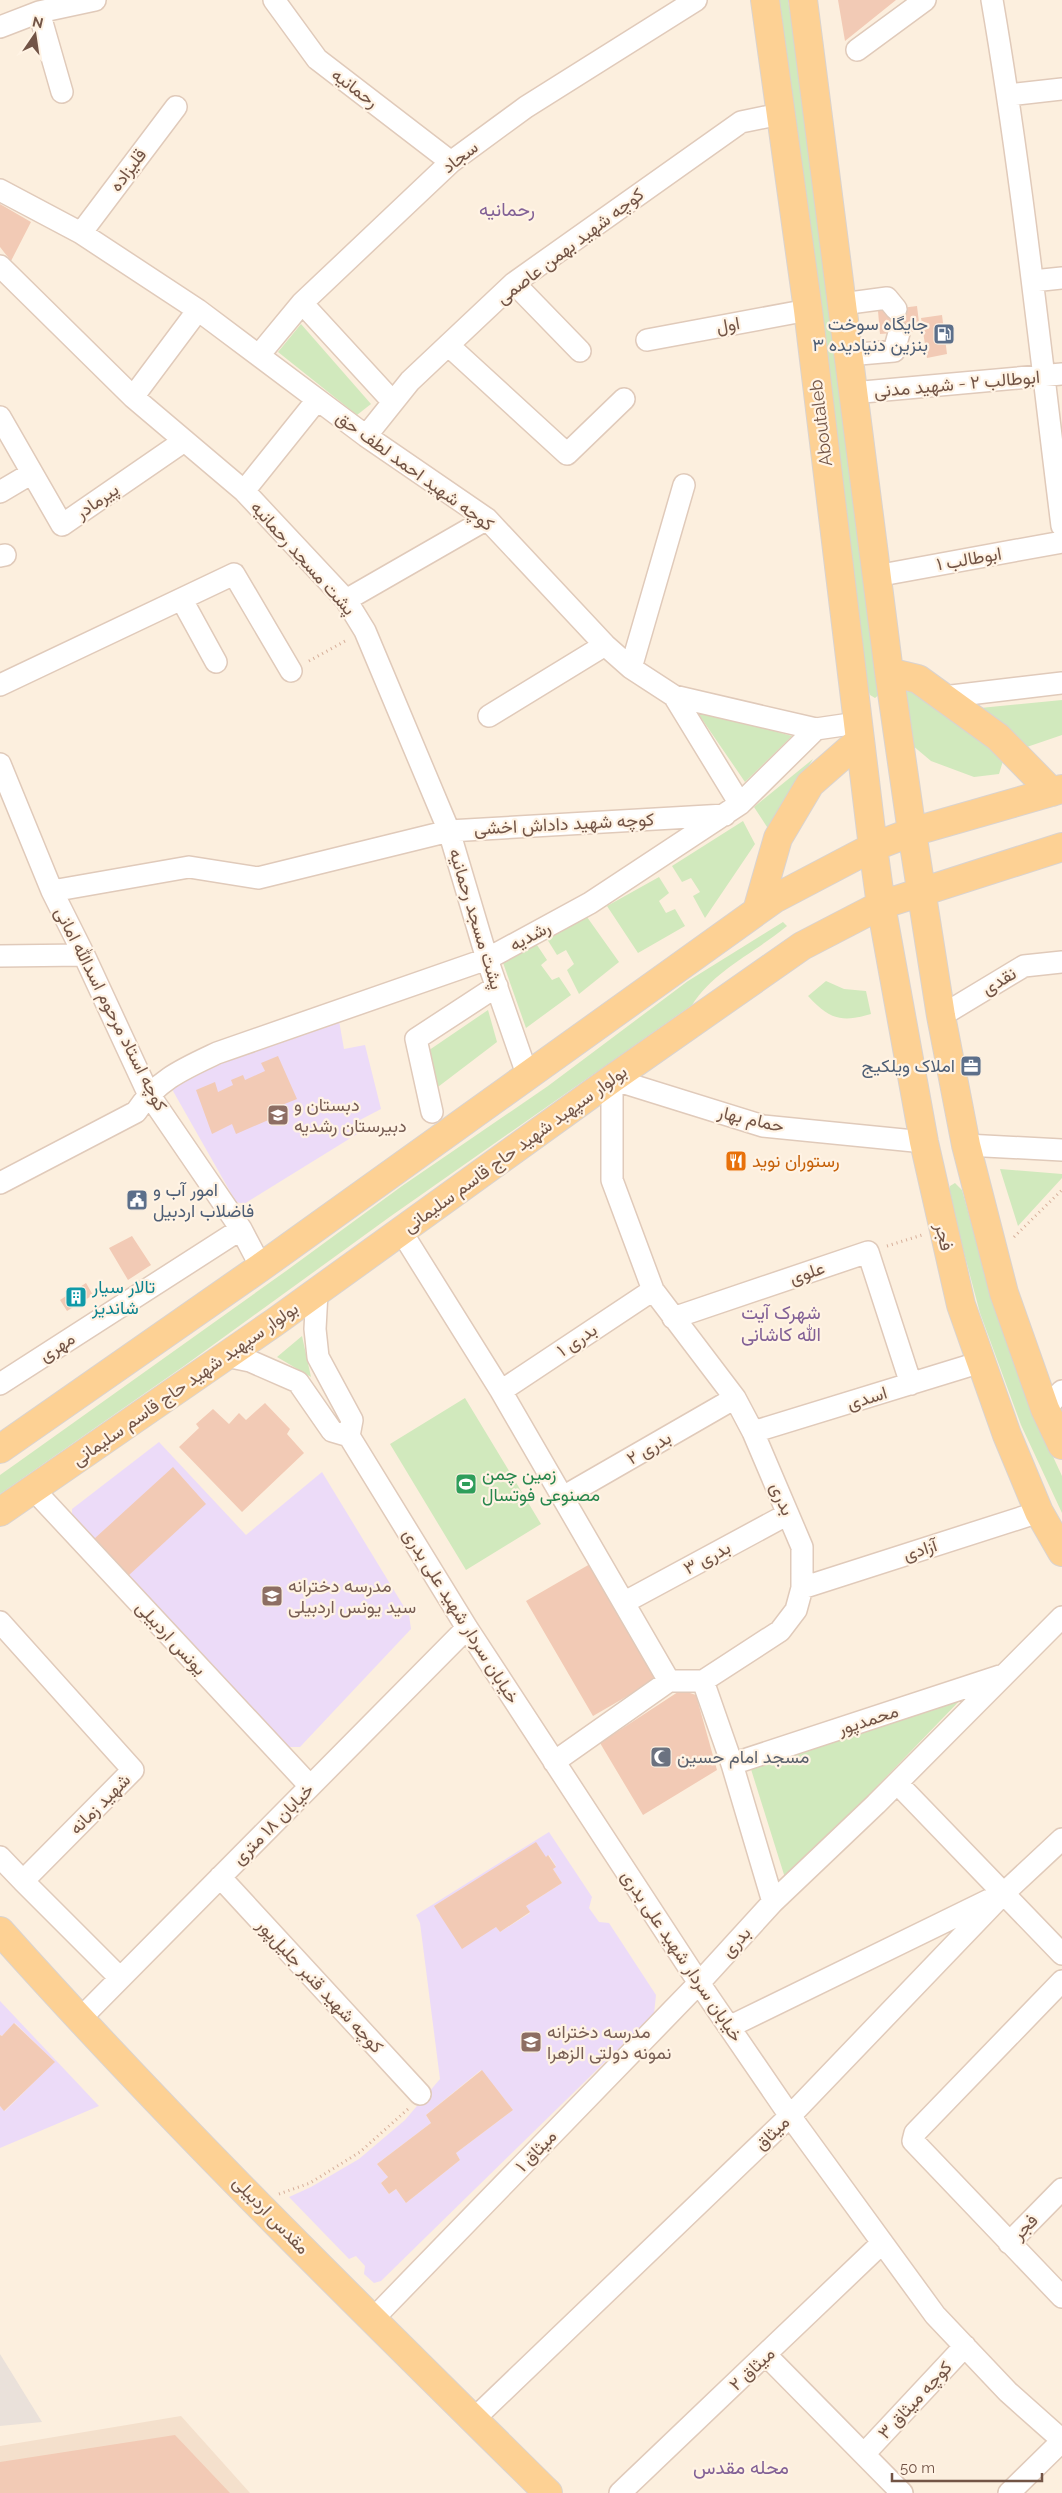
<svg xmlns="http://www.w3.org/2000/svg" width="1062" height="2493" viewBox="0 0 1062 2493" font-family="Raleway,Vazirmatn,sans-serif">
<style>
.residential{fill:#f4e0cc}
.industrial{fill:#eae1da}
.education{fill:#ecdbf8;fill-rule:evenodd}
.green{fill:#d1e9bd}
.building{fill:#f2cab5}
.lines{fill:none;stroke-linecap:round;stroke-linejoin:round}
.minor-casing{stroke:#e0caba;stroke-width:24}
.major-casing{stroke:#dad3cf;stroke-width:30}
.path{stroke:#d6ae99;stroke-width:3;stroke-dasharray:1 4;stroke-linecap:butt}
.minor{stroke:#fff;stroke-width:21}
.major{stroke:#fdd194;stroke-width:28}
.labels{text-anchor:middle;stroke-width:4.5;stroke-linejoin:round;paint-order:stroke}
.street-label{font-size:18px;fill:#725446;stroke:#fff3e4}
.service-label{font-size:18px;fill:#4e5e75;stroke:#fff3e4;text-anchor:end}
.education-label{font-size:18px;fill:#785e54;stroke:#fff3e4;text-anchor:start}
.food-label{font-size:18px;fill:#c56008;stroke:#fff3e4;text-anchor:start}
.culture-label{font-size:18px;fill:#0d838f;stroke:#fff3e4;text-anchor:start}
.leisure-label{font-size:18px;fill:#27864d;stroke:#fff3e4;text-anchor:start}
.worship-label{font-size:18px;fill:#5b616d;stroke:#fff3e4;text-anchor:start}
.neighbourhood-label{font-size:19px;fill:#826196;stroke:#fff3e4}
</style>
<rect width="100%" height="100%" fill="#fcefde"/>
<!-- residential -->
<path class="residential" d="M181 2416 250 2493H0V2446Z"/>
<!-- industrial -->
<path class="industrial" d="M0 2354 42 2422 0 2426Z"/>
<!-- education -->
<path class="education" d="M338 1015 344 1049 365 1045 381 1109 358 1121 362 1131 244 1204 236 1202 173 1091 175 1082Z
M159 1442 246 1535 322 1472 409 1615 411 1629 300 1747H287L72 1515V1509Z
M549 1832 592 1897 589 1908 599 1922 609 1923 656 1995 654 2014 381 2281 374 2283 364 2274 365 2266 356 2256 349 2259 289 2197 311 2187 359 2159 405 2120 440 2079 420 1923 416 1915ZM549 1855 556 1866 553 1869 562 1883 526 1906 530 1913 500 1932 496 1927ZM481 2070 513 2110 456 2153 460 2160 406 2203 396 2189 389 2194 381 2183 388 2177 377 2164 431 2123 426 2115Z
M0 2001 99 2106 0 2148V2106L5 2111 54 2062 15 2023 2 2036 0 2035Z"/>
<!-- green -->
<path class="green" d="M776 0H788L803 94 881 693 875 698 870 695 867 687Z
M301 324 371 404 357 415 278 352Z
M911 689 983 742 1003 761 999 774 974 777 931 761 912 745 901 696Z
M1062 700V735L1021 749 970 709Z
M695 709 792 736 745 782Z
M813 759 769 830 754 807Z
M743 821 755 844 705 918 693 896 700 892 691 878 682 882 672 866Z
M659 877 669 893 659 901 666 913 675 909 685 926 638 953 607 906Z
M587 917 619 962 579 994 567 970 574 964 566 950 557 955 547 939Z
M783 922 787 926C756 952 714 970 692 1005L391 1216 184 1366 0 1494V1475L17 1463 286 1271 402 1186 548 1086 688 981Z
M537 945 547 960 541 965 552 980 559 977 571 995 526 1028 501 957Z
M826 981 844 989 866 991 871 1014C841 1023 829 1019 808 996Z
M488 1010 497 1042 430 1093 419 1057Z
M1000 1169 1062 1174V1178L1018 1226Z
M955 1183 962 1190 996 1312 1038 1424 1062 1476V1513L1021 1425 980 1313 949 1196 950 1186Z
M302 1336 311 1377 277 1357Z
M465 1398 541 1524 466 1570 390 1444Z
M966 1694 786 1881 750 1766Z"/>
<!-- building -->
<path class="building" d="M838 0H896L845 41Z
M0 204 31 222 11 261 0 247Z
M917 306 920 331 880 334 878 311Z
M942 315 947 354 927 358 921 318Z
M278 1056 297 1099 277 1107 280 1115 236 1134 232 1124 212 1134 196 1090 215 1082 218 1092 233 1085 231 1080 243 1075 245 1080 265 1071 261 1063Z
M132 1236 151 1265 128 1280 109 1248Z
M86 1283 93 1295 67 1311 60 1300Z
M265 1403 290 1429 287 1434 304 1453 242 1512 179 1447 199 1428 196 1424 213 1409 229 1424 239 1413 246 1420Z
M173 1467 206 1504 128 1576 94 1539Z
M590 1564 657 1679 593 1716 526 1601Z
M681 1690 696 1695 717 1770 643 1815 600 1743Z
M536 1842 546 1857 548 1855 556 1867 553 1869 562 1883 526 1906 530 1912 500 1932 496 1927 462 1949 434 1906Z
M14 2023 55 2062 4 2111 0 2106V2035L2 2036Z
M482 2070 513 2110 456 2153 460 2160 406 2203 396 2189 389 2194 381 2183 388 2177 377 2164 431 2123 426 2115Z
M175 2435 230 2493H0V2462Z"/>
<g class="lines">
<!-- minor casing -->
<g class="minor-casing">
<path id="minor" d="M274 0 317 59 451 162
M992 0C1022 174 1040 350 1062 526
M39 12 62 92
M0 27 39 12 95 0
M857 50 925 0
M1008 95 1062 89
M0 190 81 233 198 310 366 436 487 519 605 645 631 668 674 696 816 729 857 723
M81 233 176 107
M0 266 133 397 244 491 346 600 365 631 449 831 487 959 528 1077
M1033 281 1062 278
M514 283 580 351
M302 303 393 402
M842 304 887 298 896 309
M647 340 808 310
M448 345 567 454 624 399
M259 355 302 303 451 162 526 107 696 0
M848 355 894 351 899 333
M852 393 1062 374
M133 397 198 310
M0 417 62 525 184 441
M366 436 410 381 514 283 741 122 780 114
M244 491 317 400
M0 492 32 473
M0 556 5 555
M876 576 1062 542
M182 600 216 662
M346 600 487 519
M631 668 684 485
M0 685 234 574 291 671
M674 696 740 804
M943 697 1062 683
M489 716 605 645
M0 764 52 891 84 955 148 1093 241 1229 261 1267
M52 891 189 867 258 878 449 831 725 815
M0 956 84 955
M941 1016 1024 966 1062 962
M432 1112 416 1039 497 986
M966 1145 1062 1150
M0 1183 136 1112C157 1080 183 1069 217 1053L487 959 590 903 740 804 816 729
M401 1231 501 1391 669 1681
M317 1292 315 1329 318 1357 352 1420 349 1436 467 1628 699 1983 790 2116 935 2315 1008 2392 1062 2440
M673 1318 868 1252 911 1384
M226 1356 250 1361 298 1382 332 1431 349 1436
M0 1384 241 1229
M501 1391 653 1290
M1045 1409 1062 1391
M753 1432 981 1362
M33 1489 310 1786
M563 1497 735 1398
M802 1588 1039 1512
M625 1602 788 1514
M0 1622 133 1770 23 1881 120 1978
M554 1762 669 1681H703
M732 1764 1000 1676
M897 1783 1062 1954
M0 1857 23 1881
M220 1877 420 2094
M773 1902 732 1764 703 1681 780 1631 796 1610 802 1588V1547L753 1432 735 1398 653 1290 612 1180V1079L763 1126 924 1142
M1062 1981 915 2133 913 2141 1062 2297
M79 2020 467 1628
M729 2027 989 1900
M1009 2243 1062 2189
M373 2319 699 1983 773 1902 876 1804 1062 1617
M766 2355 902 2493
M474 2419 790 2116 1003 1894 1062 1839
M864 2454 965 2346
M620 2493 882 2243
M1009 2493 1062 2441"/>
</g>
<!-- major casing -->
<g class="major-casing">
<path id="major" d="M765 0 808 310 873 847 881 905 924 1142 961 1305 1007 1435 1039 1512 1062 1552
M803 0 889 672 912 832 941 1016 966 1145 1004 1293 1045 1409 1062 1445
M889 672 918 679 998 737 1052 792
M757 911 778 838 810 784 859 741
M0 1449 261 1267 774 899 873 847 912 832 1062 789
M0 1512 275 1322 612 1079 802 946 881 905 1062 847
M0 1931C174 2126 362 2309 548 2493"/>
</g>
<!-- path -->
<path class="path" d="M309 661 347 640
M1014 1237 1062 1190
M887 1246 922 1235
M279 2194 310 2183 360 2152 408 2109"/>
<!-- minor -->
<use href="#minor" class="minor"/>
<!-- major -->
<use href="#major" class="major"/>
</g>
<!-- icons -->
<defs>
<g id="fuel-square" transform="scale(1.125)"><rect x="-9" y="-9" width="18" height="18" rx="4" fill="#5c6f8a" stroke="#fff3e4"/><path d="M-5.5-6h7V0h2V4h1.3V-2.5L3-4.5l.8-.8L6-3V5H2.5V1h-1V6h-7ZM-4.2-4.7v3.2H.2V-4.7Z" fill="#fff"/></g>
<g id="office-square" transform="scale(1.125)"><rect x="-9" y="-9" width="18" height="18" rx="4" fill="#5c6f8a" stroke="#fff3e4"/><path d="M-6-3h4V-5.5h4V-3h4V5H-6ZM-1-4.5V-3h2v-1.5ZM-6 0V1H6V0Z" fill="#fff"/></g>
<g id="school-square" transform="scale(1.125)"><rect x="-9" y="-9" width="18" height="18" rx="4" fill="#8d6e63" stroke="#fff3e4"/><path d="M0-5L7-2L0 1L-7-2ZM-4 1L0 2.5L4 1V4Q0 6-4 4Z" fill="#fff"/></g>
<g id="restaurant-square" transform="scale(1.125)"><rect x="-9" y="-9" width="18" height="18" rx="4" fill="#e8710a" stroke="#fff3e4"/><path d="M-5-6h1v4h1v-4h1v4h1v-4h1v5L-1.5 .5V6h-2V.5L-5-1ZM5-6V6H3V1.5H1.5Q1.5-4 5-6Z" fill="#fff"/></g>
<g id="civic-square" transform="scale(1.125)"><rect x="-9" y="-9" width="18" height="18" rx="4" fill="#5c6f8a" stroke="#fff3e4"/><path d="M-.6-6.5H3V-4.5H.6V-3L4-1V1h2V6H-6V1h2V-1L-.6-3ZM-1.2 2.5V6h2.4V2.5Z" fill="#fff"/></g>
<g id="building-square" transform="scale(1.125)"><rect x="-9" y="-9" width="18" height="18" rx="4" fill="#0f9aa8" stroke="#fff3e4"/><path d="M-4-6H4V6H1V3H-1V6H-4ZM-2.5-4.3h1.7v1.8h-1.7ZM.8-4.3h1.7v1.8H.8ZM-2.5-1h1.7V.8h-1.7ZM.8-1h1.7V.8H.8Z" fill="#fff"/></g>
<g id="stadium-square" transform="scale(1.125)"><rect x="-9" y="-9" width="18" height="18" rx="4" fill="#2e9e5b" stroke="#fff3e4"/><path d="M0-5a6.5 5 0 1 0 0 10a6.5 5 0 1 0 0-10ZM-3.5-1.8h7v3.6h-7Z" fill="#fff"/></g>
<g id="mosque-square" transform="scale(1.125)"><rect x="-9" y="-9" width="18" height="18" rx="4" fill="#6b7280" stroke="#fff3e4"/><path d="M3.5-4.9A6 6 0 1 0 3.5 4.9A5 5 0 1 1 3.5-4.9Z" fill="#fff"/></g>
</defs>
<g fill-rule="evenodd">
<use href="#fuel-square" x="944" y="334"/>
<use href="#office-square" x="971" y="1066"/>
<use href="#school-square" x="278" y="1115"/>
<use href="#restaurant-square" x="736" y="1161"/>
<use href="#civic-square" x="137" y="1200"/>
<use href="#building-square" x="76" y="1297"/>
<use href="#stadium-square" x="466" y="1484"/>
<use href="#school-square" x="272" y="1596"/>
<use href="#mosque-square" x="661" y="1757"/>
<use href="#school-square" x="531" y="2042"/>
</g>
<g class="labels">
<!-- street labels -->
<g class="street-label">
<text transform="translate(355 88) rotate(37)" y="6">رحمانیه</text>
<text transform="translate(460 157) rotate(-38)" y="6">سجاد</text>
<text transform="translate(128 170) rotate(-53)" y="6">قلیزاده</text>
<text transform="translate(570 246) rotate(-37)" y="6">کوچه شهید بهمن عاصمی</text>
<text transform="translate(728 325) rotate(-10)" y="6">اول</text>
<text transform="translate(957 384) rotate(-5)" y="6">ابوطالب ۲ - شهید مدنی</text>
<text transform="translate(821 423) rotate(-97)" y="6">Aboutaleb</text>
<text transform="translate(415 471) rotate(36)" y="6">کوچه شهید احمد لطف حق</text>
<text transform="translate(97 501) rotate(-35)" y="6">پیرمادر</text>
<text transform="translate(303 558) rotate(48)" y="6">پشت مسجد رحمانیه</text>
<text transform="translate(969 559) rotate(-10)" y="6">ابوطالب ۱</text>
<text transform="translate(564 824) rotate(-3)" y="6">کوچه شهید داداش اخشی</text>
<text transform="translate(476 919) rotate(73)" y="6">پشت مسجد رحمانیه</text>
<text transform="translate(530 936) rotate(-28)" y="6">رشدیه</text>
<text transform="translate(999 981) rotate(-31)" y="6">نقدی</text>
<text transform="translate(111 1009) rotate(63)" y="6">کوچه استاد مرحوم اسدالله امانی</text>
<text transform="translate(751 1119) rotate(13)" y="6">حمام بهار</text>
<text transform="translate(515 1149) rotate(-36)" y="6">بولوار سپهبد شهید حاج قاسم سلیمانی</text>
<text transform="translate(944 1237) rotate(77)" y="6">فجر</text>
<text transform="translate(807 1273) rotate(-19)" y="6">علوی</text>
<text transform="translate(577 1340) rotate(-34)" y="6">بدری ۱</text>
<text transform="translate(57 1347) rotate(-33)" y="6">مهری</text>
<text transform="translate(185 1384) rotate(-35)" y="6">بولوار سپهبد شهید حاج قاسم سلیمانی</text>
<text transform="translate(867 1398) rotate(-17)" y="6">اسدی</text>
<text transform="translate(649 1448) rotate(-30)" y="6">بدری ۲</text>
<text transform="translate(782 1499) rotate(67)" y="6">بدری</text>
<text transform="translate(920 1550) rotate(-18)" y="6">آزادی</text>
<text transform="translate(707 1558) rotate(-28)" y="6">بدری ۳</text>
<text transform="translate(461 1616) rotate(58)" y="6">خیابان سردار شهید علی بدری</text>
<text transform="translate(171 1638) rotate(47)" y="6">یونس اردبیلی</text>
<text transform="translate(868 1720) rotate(-18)" y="6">محمدپور</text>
<text transform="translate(100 1804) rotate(-45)" y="6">شهید زمانه</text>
<text transform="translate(273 1824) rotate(-45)" y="6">خیابان ۱۸ متری</text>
<text transform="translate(736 1942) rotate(-48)" y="6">بدری</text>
<text transform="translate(682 1956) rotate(56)" y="6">خیابان سردار شهید علی بدری</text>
<text transform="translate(320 1986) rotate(47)" y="6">کوچه شهید قنبر جلیل‌پور</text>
<text transform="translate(772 2133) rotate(-44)" y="6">میثاق</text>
<text transform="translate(536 2151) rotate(-46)" y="6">میثاق ۱</text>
<text transform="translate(271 2215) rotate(46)" y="6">مقدس اردبیلی</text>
<text transform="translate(1025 2227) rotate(-46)" y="6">فجر</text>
<text transform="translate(752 2369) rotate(-43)" y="6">میثاق ۲</text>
<text transform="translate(915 2400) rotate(-47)" y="6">کوچه میثاق ۳</text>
</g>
<!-- service labels -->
<g class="service-label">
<text x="928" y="330">جایگاه سوخت<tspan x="928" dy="21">بنزین دنیادیده ۳</tspan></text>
<text x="955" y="1072">املاک ویلکیج</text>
<text x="153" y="1196" text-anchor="start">امور آب و<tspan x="153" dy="21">فاضلاب اردبیل</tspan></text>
</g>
<!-- education labels -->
<g class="education-label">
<text x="294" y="1111">دبستان و<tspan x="294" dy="21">دبیرستان رشدیه</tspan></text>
<text x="288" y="1592">مدرسه دخترانه<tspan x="288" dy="21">سید یونس اردبیلی</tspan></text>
<text x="547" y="2038">مدرسه دخترانه<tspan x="547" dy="21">نمونه دولتی الزهرا</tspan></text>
</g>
<!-- food labels -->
<g class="food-label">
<text x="752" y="1167">رستوران نوید</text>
</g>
<!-- culture labels -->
<g class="culture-label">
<text x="92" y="1293">تالار سیار<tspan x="92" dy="21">شاندیز</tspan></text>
</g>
<!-- leisure labels -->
<g class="leisure-label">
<text x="482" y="1480">زمین چمن<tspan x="482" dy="21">مصنوعی فوتسال</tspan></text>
</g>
<!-- worship labels -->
<g class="worship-label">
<text x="677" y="1763">مسجد امام حسین</text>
</g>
<!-- neighbourhood labels -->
<g class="neighbourhood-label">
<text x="507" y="216">رحمانیه</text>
<text x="781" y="1319">شهرک آیت<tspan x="781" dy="22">الله کاشانی</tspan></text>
<text x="741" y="2474">محله مقدس</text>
</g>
</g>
<!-- north arrow -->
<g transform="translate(35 35) rotate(13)" stroke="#fff3e4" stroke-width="4" paint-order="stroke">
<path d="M0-4L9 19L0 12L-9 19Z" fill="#725446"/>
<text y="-8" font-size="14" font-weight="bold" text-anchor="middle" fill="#725446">N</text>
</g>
<!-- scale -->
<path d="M892 2473v8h150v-8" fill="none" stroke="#725446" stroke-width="2.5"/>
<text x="900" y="2473" font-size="15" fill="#725446" stroke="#fff3e4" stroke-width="4" paint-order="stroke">50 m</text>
</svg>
